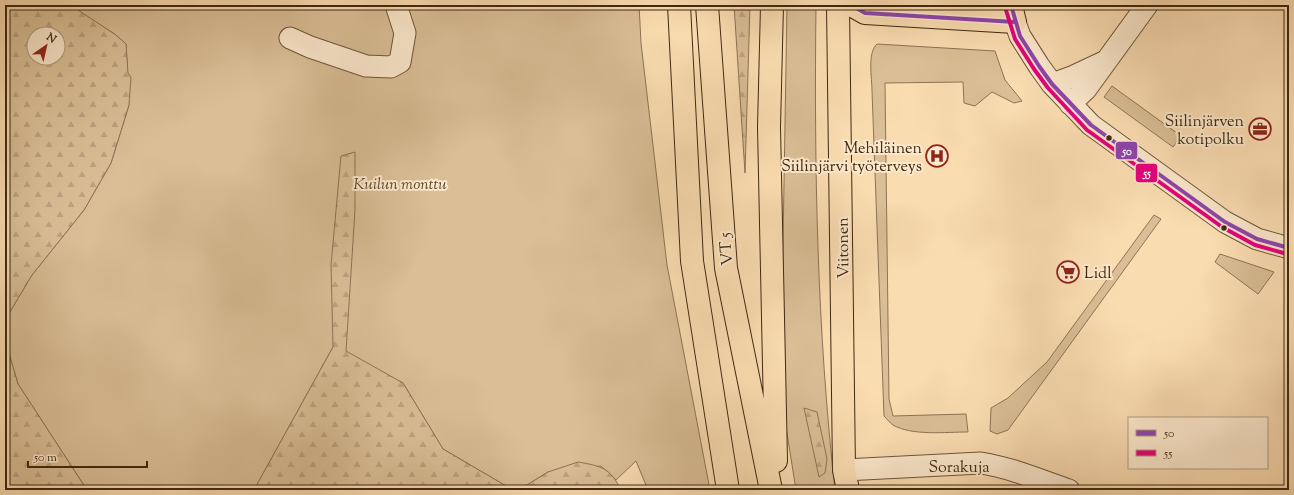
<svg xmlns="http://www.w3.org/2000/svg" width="1294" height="495" viewBox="0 0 1294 495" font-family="'Sorts Mill Goudy',serif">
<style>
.green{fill:#dabe96;stroke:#8c7454}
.forest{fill:url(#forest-firs);stroke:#8c7454;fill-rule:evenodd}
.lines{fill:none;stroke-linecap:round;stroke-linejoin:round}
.minor-casing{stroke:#6e5639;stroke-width:23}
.major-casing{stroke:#3f2911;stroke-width:24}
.highway-casing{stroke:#3f2911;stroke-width:24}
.minor{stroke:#fce8cc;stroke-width:21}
.major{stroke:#fadcb1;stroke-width:22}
.highway{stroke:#fadcb1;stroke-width:22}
.bus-1-casing{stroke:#fce8cc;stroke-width:7}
.bus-2-casing{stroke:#fce8cc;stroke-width:7}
.bus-1{stroke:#8e44ad;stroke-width:4}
.bus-2{stroke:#e5007d;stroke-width:4}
.bus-dot{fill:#3f2911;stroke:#fce8cc;stroke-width:1.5}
.labels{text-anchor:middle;stroke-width:4;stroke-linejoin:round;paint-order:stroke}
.poi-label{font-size:16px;fill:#3f2911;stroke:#fce8cc;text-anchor:end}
.park-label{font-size:16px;font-style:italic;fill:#5e472c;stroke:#fce8cc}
.street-label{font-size:16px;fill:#3f2911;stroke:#fce8cc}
.line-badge{stroke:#fce8cc;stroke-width:1.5}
.badge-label{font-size:11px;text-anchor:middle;font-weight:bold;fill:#fff}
</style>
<defs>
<pattern id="forest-firs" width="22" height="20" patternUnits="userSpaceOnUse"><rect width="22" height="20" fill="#dabe96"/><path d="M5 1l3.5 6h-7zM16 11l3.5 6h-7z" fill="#bca380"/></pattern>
</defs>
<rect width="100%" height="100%" fill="#fadcb1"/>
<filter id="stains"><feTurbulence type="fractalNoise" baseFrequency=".005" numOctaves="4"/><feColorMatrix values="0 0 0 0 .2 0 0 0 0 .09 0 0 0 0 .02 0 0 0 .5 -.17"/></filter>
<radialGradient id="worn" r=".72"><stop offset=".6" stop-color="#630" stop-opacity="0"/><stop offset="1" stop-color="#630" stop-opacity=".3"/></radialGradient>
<!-- green -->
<path class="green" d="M74 5H639L641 43 667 265 710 490H648L636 461 616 480 601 466 548 472 519 490H513L443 449 403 383 333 347 254 490H87L18 384 5 340V320L32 275 84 210 111 163 129 105 126 44 116 35 77 10Z
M787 5H816C814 167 817 329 835 490H796L786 427 782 304Z
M877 44 995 51 1005 80 1022 101 1014 103 992 92 975 106 964 103 963 82 885 83 889 399 893 416 966 414 968 432C946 432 912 436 893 425 890 423 887 419 884 416L872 91C872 78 867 53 877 44Z
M1112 86 1181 136 1173 147 1104 97Z
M1154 215 1161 219 1008 430 997 434 990 431 991 408 1008 398 1047 362Z
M1220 254 1274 272 1258 294 1215 262Z"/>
<!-- forest -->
<path class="forest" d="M5 5H74L78 10 116 35 126 44 128 73 131 77 129 105 111 163 84 210 32 275 5 320ZM34 34H58V58H34Z
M734 5H750L745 173Z
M355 152V210L346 351 403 383 443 449 513 490H254L333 347 331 265 341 156Z
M5 340 18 384 87 490H5Z
M804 408 817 412 827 459 825 473 819 477Z
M578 462C600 466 610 467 621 490H519L548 472Z"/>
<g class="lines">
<!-- minor casing -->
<g class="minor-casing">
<path id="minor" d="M1015 22 1020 36 1039 66 1052 84 1091 125 1225 222 1257 239 1289 248
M290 38 310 47 366 66 391 67 400 62 405 33 396 5
M1052 84 1074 76 1106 61
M1070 104 1086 89 1147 5
M844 470 981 463C1012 468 1040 480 1069 490"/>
</g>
<!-- major casing -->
<g class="major-casing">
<path id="major" d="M838 5 844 470 848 490
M851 5 865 13 1015 22 1011 5"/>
</g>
<!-- highway casing -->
<g class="highway-casing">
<path id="highway" d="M679 5 692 261 728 490
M707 5 726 268 771 490
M772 5 769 127 776 461"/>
</g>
<!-- minor -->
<use href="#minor" class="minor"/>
<!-- major -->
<use href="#major" class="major"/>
<!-- highway -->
<use href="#highway" class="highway"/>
<!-- bus-1 casing -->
<g class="bus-1-casing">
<path id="bus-1" d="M851 5 865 13 1015 22
M1011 5 1020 36 1039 66 1052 84 1091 125 1225 222 1257 239 1289 248"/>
</g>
<!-- bus-2 casing -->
<g class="bus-2-casing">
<path id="bus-2" d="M1005 7 1015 39 1034 69 1048 88 1087 130 1222 227 1255 245 1287 254"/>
</g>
<!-- bus-1 -->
<use href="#bus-1" class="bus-1"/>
<!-- bus-2 -->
<use href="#bus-2" class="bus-2"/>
</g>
<!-- icons -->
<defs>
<g id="office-ring" transform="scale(1.15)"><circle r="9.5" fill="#fce8cc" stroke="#8f2418" stroke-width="1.5"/><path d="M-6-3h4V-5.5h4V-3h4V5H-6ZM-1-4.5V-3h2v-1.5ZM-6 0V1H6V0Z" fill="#8f2418"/></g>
<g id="hospital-ring" transform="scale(1.15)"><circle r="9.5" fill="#fce8cc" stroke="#8f2418" stroke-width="1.5"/><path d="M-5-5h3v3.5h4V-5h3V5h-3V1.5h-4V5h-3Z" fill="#8f2418"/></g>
<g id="supermarket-ring" transform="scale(1.15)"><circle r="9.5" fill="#fce8cc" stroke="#8f2418" stroke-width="1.5"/><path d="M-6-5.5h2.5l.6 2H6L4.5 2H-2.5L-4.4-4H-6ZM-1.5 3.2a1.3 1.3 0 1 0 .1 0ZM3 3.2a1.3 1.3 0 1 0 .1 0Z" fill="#8f2418"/></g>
</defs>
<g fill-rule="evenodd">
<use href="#office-ring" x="1260" y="129"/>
<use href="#hospital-ring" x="937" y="156"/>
<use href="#supermarket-ring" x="1068" y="272"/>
</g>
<!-- markers -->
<g class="bus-dot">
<circle cx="1109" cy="138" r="3.5"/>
<circle cx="1224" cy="228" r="3.5"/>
</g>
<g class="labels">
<!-- poi labels -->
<g class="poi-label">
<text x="1244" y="126">Siilinjärven<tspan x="1244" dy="18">kotipolku</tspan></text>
<text x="922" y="153">Mehiläinen<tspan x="922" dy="18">Siilinjärvi työterveys</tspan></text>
<text x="1084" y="278" text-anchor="start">Lidl</text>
</g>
<!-- park labels -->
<g class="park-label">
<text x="400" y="189">Kuilun monttu</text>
</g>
<!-- street labels -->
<g class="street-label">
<text transform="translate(842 248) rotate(-91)" y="6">Viitonen</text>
<text transform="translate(725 249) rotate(-95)" y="6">VT 5</text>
<text x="959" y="472">Sorakuja</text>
</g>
</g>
<g class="line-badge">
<rect x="1115" y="141" width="23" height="19" rx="4" fill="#8e44ad"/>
<rect x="1135" y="163" width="23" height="20" rx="4" fill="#e5007d"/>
</g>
<g class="badge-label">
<text x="1127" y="155">50</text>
<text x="1147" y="177">55</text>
</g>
<!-- margin -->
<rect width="1294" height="495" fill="none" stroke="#fadcb1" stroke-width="20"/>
<rect x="6" y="6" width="1282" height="483" fill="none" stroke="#3f2911" stroke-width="2"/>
<rect x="10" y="10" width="1274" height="475" fill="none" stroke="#3f2911"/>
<!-- legend -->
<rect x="1128" y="417" width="140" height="52" fill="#fce8cc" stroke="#b09c81"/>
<rect x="1136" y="430" width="20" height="6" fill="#8e44ad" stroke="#b09c81"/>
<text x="1164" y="437" font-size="12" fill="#3f2911">50</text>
<rect x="1136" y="450" width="20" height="6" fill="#e5007d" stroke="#b09c81"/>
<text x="1164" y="457" font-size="12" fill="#3f2911">55</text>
<!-- north arrow -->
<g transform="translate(46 46) rotate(34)"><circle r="19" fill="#fce8cc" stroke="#b09c81"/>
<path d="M0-3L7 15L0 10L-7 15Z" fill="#8f2418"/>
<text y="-6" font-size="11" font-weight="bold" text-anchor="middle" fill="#3f2911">N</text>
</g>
<!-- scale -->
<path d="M28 461v6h119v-6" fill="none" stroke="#3f2911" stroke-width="2"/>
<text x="34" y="461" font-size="12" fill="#3f2911" stroke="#fce8cc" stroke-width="3" paint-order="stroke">50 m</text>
<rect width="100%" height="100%" filter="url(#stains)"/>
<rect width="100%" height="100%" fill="url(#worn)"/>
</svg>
